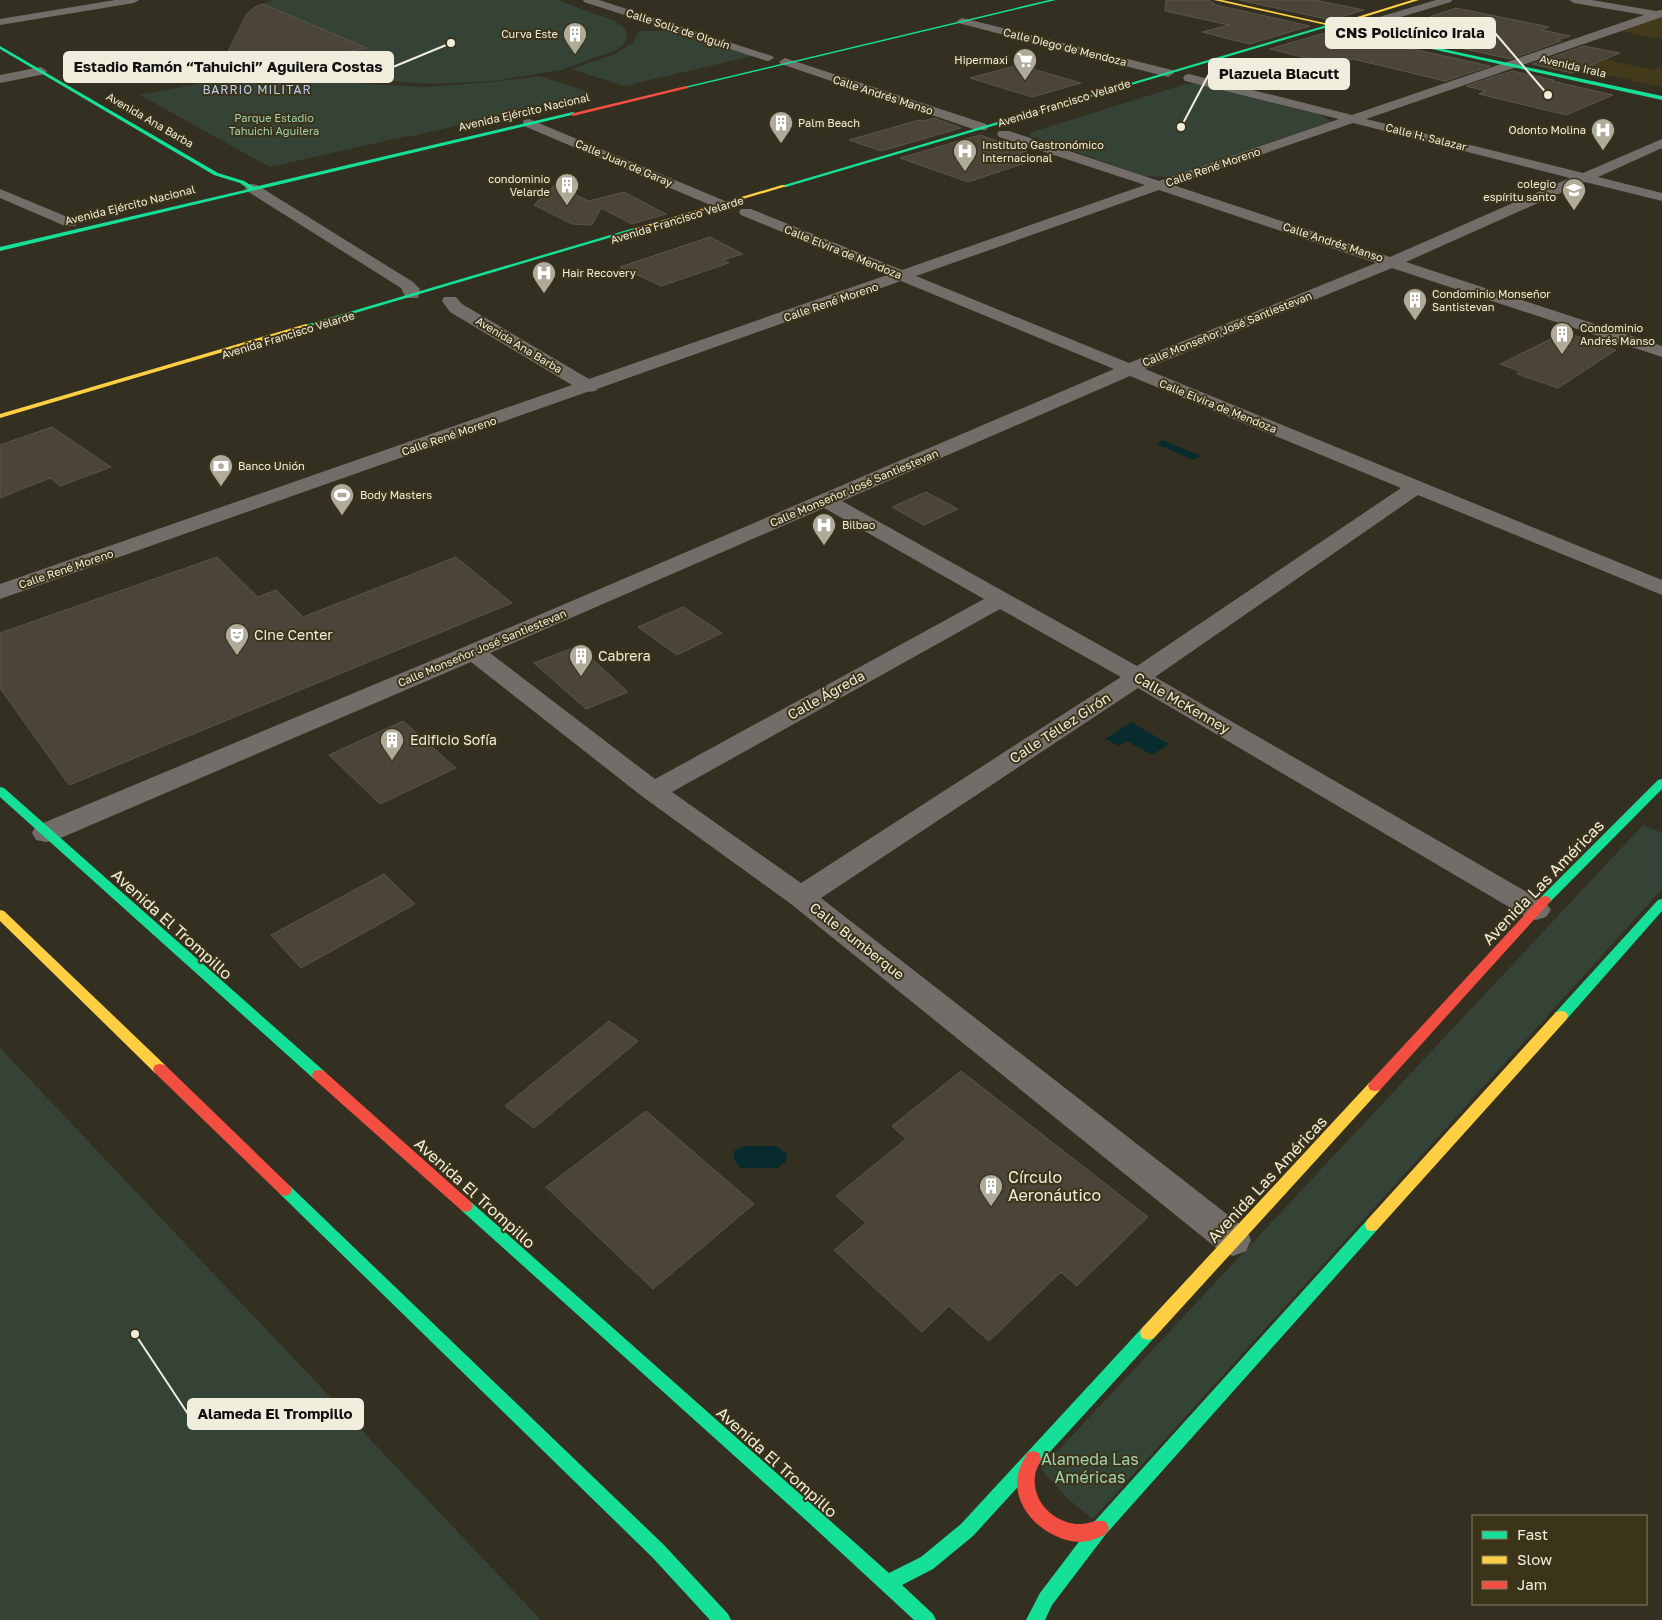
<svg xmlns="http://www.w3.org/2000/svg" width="1662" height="1620" viewBox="0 0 1662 1620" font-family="'Golos Text',sans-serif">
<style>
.built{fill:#433a19}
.green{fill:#354337}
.water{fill:#082c2d}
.building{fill:#4a4439;stroke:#5b554a}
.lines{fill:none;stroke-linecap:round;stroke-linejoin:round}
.street{fill:#726d68;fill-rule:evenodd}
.fast{fill:#16e098;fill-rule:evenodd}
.slow{fill:#ffcf43;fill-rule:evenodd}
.jam{fill:#f24e42;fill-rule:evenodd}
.labels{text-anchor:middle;stroke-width:4;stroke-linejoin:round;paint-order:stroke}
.far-street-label{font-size:11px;fill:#f1eddd;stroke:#3c3419}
.far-poi-label{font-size:11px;fill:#f1eddd;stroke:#3c3419;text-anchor:start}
.far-park-label{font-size:11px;fill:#9dd0ae;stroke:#3c3419}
.far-neighbourhood-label{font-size:12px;letter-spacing:1px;fill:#b7ccf4;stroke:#3c3419}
.poi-label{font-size:14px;fill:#f1eddd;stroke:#3c3419;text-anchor:start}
.street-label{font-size:14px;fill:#f1eddd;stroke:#3c3419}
.near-street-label{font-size:16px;fill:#f1eddd;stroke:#3c3419}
.near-poi-label{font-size:16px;fill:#f1eddd;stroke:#3c3419;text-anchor:start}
.near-park-label{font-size:16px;fill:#9dd0ae;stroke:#3c3419}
.leader{fill:none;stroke:#f1eddd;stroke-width:2}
.callout-dot{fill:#f1eddd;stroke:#3c3419;stroke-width:2}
.callout{fill:#f1eddd;stroke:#f1eddd;stroke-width:2}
.callout-label{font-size:15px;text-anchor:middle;font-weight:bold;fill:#111}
</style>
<rect width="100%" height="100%" fill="#343021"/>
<!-- built -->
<path class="built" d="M1655 18H1662V39L1620 31Z
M1576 53 1653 70 1662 66V87L1627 80 1643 73 1628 79 1558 64Z"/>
<!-- green -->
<path class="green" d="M274 0H557L615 21 625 29 627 39 622 46 614 51 561 70 493 81 434 84 374 80 335 72 274 43 244 21C250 8 261 5 274 0Z
M639 31H673L752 56 624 86 571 69 615 54 633 43Z
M296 67 314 76 281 83 286 86 328 76 367 84 426 87 503 81 540 76 592 93 409 137 407 136 270 167 140 95 257 72 260 74Z
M1199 83 1321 115 1330 120 1329 122 1169 177 1145 176 1030 136 1032 132 1186 84Z
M1643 825 1662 833V889L1093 1519 1067 1498 1041 1469Z
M0 1048 541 1620H0Z"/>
<!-- water -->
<path class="water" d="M1163 440 1201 456 1193 460 1156 444Z
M1131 722 1169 744 1152 755 1127 741 1119 746 1105 739Z
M743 1146H776L787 1154 786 1161 778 1168H741C735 1163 733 1159 734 1151Z"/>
<!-- building -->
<path class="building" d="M1166 0H1209L1216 5 1310 26 1249 44 1202 32 1229 25 1165 11Z
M1239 0H1314L1364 10 1331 20Z
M263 4 367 48 216 75 247 14 255 7Z
M1456 8 1549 27 1542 30 1570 36 1557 40 1561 41 1510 59 1369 28 1403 18 1418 21Z
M1331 31 1490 66 1445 81 1353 59 1334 65 1270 49Z
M1584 46 1620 53 1572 73 1532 64Z
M1019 65 1081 83 1032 97 970 78Z
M1512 71 1554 80 1552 81 1613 95 1566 115 1479 94 1486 91 1466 86Z
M934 118 961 128 881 151 849 140 919 120 923 121Z
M980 135 1027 151 1019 153 1037 159 968 182 900 158Z
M555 185 589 201 624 192 666 214 632 224 601 208 592 225 572 224 534 205Z
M710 237 743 254 723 260 729 263 661 286 620 267Z
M1565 332 1616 350 1558 388 1517 374 1519 371 1500 364Z
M52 427 111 467 60 486 50 478 0 498V445Z
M926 492 958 509 924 525 892 507Z
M217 557 258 597 276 590 303 617 456 557 512 603 69 785 0 688V633Z
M683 607 722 633 677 655 638 627Z
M578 646 628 692 586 709 534 663Z
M403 721 456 768 380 804 329 755Z
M384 874 415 904 301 968 271 935Z
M609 1021 638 1041 534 1128 505 1106Z
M961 1071 1148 1217 1077 1286 1061 1272 989 1341 949 1306 922 1332 834 1250 866 1223 836 1196 906 1139 892 1126Z
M646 1111 754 1204 653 1289 546 1187Z"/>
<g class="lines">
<!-- street -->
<path class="street" d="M115 0H139L134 3 0 25V19Z
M583 0H599L772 56 774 58 768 61 764 60 584 2Z
M1436 0H1452L1451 2 1364 28H1356L1355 26 1356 24Z
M1569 0H1592L1656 11 1662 10V17L1366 119 1583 173 1662 139V148L1598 177 1662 193V201L1585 182 1406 262 1662 346V357L1392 268 1145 369 1662 580V595L1418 495 1155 677 1546 903 1551 910 1546 917 1536 920 1526 917 1138 688 821 898 1246 1229 1251 1240 1246 1251 1233 1256 1220 1251 791 904 643 797 471 662 56 840 46 842 36 840 32 833 36 826 464 647 1114 369 901 281 597 389 596 391 587 392 0 599V584L572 385 450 312 442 301 444 297H456L462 304 589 379 887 275 741 215 739 212 741 209H751L902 270 1145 185 999 137 997 134 999 131H1009L1159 181 1339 119 1185 81 1183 78 1185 75 1189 74 1352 115 1644 15 1574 3ZM1353 123 1570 178 1390 257 1173 185ZM1159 190 1376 263 1129 363 916 276ZM1130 376 1401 488 1137 666 842 501ZM824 508 984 599 655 779 490 653ZM1000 609 1121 677 801 883 672 792Z
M962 18 1172 70 1174 73 1168 77 958 23 957 21Z
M785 58 986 124 988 127 986 130H976L781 64 779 62Z
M41 67 47 71 45 74 0 83V75Z
M529 119 725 201 727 204 725 207H715L524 126 523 123 524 120Z
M252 184 257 185 413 282 420 289 418 298H406L401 288 247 191 245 188 247 185Z
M0 189 75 220 78 223 75 226H65L0 198Z"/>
<!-- fast -->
<path class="fast" d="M1049 0H1056L686 88 684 87Z
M1344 20 1348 21 786 187 781 186Z
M0 46 218 173 244 181 254 187 573 112 576 114 0 251V247L249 189 240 183 214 175 0 49Z
M1429 46 1662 96V100L1427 48Z
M634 228 639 229 308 327 302 326Z
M1662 779V789L1549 903H1541L1539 900 1541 897 1658 780Z
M0 787 4 788 324 1071 326 1075 324 1079 319 1080 314 1079 0 797Z
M1662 899V911L1566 1020 1561 1021 1556 1020 1554 1016 1556 1012 1658 900Z
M285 1184 290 1186 664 1545 728 1614 731 1620H710L652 1557 280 1194 278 1190 280 1186Z
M466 1200 471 1202 889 1573 921 1557 961 1524 1142 1328 1148 1326 1154 1328 1156 1333 1154 1338 973 1536 933 1569 902 1585 933 1614 936 1620H914L808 1522 461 1210 459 1206 461 1202Z
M1372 1219 1377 1220 1379 1225 1377 1230 1106 1534 1052 1605 1045 1620H1026L1040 1593 1094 1522 1367 1220Z"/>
<!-- slow -->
<path class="slow" d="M1214 0H1222L1431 47 1429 48Z
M1412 0H1419L1348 22 1344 21Z
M782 185 787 186 638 230 633 229Z
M306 324 310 326 308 327 0 418V414Z
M0 910 4 911 165 1065 167 1069 165 1073 160 1074 155 1073 0 921Z
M1561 1011 1566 1012 1568 1016 1566 1020 1377 1230 1372 1231 1367 1230 1365 1225 1367 1220 1556 1012Z
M1375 1081 1380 1082 1382 1086 1380 1090 1154 1338 1148 1340 1142 1338 1140 1333 1142 1328 1370 1082Z"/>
<!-- jam -->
<path class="jam" d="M686 86 688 88 573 116 570 114Z
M1545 896 1549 897 1551 900 1549 903 1380 1090 1375 1091 1370 1090 1368 1086 1370 1082 1541 897Z
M160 1064 165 1065 290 1186 292 1190 290 1194 285 1196 280 1194 155 1073 153 1069 155 1065Z
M319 1070 324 1071 471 1202 473 1206 471 1210 466 1212 461 1210 314 1079 312 1075 314 1071Z
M1033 1451 1039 1453 1041 1459C1039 1465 1035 1471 1035 1477 1032 1503 1056 1524 1080 1524 1090 1524 1097 1518 1106 1522L1109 1528 1106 1534C1098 1538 1089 1542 1080 1542 1048 1541 1011 1510 1018 1475 1019 1467 1024 1460 1027 1453Z"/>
</g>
<!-- icons -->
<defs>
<g id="building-pin" transform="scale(1.25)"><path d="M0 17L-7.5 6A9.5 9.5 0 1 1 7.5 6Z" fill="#afab9b" stroke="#3c3419"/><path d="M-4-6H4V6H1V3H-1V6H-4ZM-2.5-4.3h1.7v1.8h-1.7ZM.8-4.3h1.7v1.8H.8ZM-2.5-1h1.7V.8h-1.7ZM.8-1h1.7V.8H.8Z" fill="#fff"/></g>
<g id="supermarket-pin" transform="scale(1.25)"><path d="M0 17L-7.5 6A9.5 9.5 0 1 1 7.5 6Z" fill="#afab9b" stroke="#3c3419"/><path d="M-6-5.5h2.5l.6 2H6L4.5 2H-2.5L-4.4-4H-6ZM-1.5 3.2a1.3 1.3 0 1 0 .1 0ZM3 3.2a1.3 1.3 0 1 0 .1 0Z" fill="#fff"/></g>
<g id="hospital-pin" transform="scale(1.25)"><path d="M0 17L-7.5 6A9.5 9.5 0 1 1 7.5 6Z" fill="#afab9b" stroke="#3c3419"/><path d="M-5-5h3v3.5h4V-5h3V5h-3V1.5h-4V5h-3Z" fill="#fff"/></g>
<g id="school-pin" transform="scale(1.25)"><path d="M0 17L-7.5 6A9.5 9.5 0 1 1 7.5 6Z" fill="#afab9b" stroke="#3c3419"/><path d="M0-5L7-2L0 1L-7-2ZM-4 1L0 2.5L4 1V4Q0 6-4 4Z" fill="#fff"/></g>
<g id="bank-pin" transform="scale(1.25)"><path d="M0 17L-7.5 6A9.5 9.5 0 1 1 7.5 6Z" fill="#afab9b" stroke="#3c3419"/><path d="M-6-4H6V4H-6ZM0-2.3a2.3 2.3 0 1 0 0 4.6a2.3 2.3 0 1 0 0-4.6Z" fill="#fff"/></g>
<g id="stadium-pin" transform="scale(1.25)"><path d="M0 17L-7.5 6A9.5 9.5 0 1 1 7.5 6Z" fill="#afab9b" stroke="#3c3419"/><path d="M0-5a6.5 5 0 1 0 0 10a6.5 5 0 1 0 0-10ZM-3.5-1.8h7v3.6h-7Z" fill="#fff"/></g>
<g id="theatre-pin" transform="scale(1.25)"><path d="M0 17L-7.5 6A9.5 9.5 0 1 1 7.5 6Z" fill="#afab9b" stroke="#3c3419"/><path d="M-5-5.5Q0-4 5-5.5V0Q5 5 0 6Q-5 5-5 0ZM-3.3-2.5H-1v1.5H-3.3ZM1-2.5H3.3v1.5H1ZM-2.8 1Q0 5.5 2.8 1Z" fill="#fff"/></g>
</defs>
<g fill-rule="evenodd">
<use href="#building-pin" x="575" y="34"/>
<use href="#supermarket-pin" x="1025" y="60"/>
<use href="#building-pin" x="781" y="123"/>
<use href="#hospital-pin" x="1603" y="130"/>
<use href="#hospital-pin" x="965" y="151"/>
<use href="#building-pin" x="567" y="185"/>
<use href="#school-pin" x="1574" y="190"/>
<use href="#hospital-pin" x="544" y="273"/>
<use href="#building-pin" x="1415" y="300"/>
<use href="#building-pin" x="1562" y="334"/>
<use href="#bank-pin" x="221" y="466"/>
<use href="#stadium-pin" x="342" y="495"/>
<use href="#hospital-pin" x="824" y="525"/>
<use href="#theatre-pin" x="237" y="635"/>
<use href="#building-pin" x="581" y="656"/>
<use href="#building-pin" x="392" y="740"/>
<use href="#building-pin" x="991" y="1186"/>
</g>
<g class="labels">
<!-- far-street labels -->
<g class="far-street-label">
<text transform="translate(678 29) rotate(18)" y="4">Calle Soliz de Olguín</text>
<text transform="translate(1065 47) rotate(14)" y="4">Calle Diego de Mendoza</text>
<text transform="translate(1573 66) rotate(13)" y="4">Avenida Irala</text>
<text transform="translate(883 95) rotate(18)" y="4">Calle Andrés Manso</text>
<text transform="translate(1064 103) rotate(-17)" y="4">Avenida Francisco Velarde</text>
<text transform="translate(524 112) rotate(-13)" y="4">Avenida Ejército Nacional</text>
<text transform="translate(150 120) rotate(30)" y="4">Avenida Ana Barba</text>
<text transform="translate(1426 137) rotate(14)" y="4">Calle H. Salazar</text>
<text transform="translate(624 163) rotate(23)" y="4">Calle Juan de Garay</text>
<text transform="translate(1213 167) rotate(-19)" y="4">Calle René Moreno</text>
<text transform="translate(130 205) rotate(-14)" y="4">Avenida Ejército Nacional</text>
<text transform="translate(677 220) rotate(-17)" y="4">Avenida Francisco Velarde</text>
<text transform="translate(1333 242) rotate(18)" y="4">Calle Andrés Manso</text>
<text transform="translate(843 252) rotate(22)" y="4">Calle Elvira de Mendoza</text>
<text transform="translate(831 302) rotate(-19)" y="4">Calle René Moreno</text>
<text transform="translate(1227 329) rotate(-22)" y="4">Calle Monseñor José Santiestevan</text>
<text transform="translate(288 335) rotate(-17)" y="4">Avenida Francisco Velarde</text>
<text transform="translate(519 345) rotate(31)" y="4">Avenida Ana Barba</text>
<text transform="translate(1218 406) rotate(22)" y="4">Calle Elvira de Mendoza</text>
<text transform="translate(449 436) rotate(-19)" y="4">Calle René Moreno</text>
<text transform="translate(854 488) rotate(-23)" y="4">Calle Monseñor José Santiestevan</text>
<text transform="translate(66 569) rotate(-19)" y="4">Calle René Moreno</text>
<text transform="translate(482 648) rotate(-23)" y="4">Calle Monseñor José Santiestevan</text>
</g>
<!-- far-poi labels -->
<g class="far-poi-label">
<text x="558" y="38" text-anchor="end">Curva Este</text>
<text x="1008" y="64" text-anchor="end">Hipermaxi</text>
<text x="798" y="127">Palm Beach</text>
<text x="1586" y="134" text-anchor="end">Odonto Molina</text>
<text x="982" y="149">Instituto Gastronómico<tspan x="982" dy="13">Internacional</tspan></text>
<text x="550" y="183" text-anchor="end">condominio<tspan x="550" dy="13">Velarde</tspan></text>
<text x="1556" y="188" text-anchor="end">colegio<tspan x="1556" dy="13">espíritu santo</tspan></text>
<text x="562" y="277">Hair Recovery</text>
<text x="1432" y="298">Condominio Monseñor<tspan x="1432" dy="13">Santistevan</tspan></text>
<text x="1580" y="332">Condominio<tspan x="1580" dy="13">Andrés Manso</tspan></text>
<text x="238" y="470">Banco Unión</text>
<text x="360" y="499">Body Masters</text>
<text x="842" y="529">Bilbao</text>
</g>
<!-- far-park labels -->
<g class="far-park-label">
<text x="274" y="122">Parque Estadio<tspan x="274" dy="13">Tahuichi Aguilera</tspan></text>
</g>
<!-- far-neighbourhood labels -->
<g class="far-neighbourhood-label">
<text x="257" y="94">BARRIO MILITAR</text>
</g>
<!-- poi labels -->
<g class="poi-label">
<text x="254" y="640">Cine Center</text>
<text x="598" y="661">Cabrera</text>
<text x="410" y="745">Edificio Sofía</text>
</g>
<!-- street labels -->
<g class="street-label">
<text transform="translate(826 695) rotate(-29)" y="5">Calle Ágreda</text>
<text transform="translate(1182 703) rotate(30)" y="5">Calle McKenney</text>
<text transform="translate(1060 728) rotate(-33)" y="5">Calle Téllez Girón</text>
<text transform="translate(857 941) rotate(38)" y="5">Calle Bumberque</text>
</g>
<!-- near-street labels -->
<g class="near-street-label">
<text transform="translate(1543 882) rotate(-46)" y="6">Avenida Las Américas</text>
<text transform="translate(172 924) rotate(42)" y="6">Avenida El Trompillo</text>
<text transform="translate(1267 1179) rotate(-47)" y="6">Avenida Las Américas</text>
<text transform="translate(475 1193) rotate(42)" y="6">Avenida El Trompillo</text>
<text transform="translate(777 1462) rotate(42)" y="6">Avenida El Trompillo</text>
</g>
<!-- near-poi labels -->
<g class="near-poi-label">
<text x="1008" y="1183">Círculo<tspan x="1008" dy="18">Aeronáutico</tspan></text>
</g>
<!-- near-park labels -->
<g class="near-park-label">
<text x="1090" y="1465">Alameda Las<tspan x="1090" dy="18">Américas</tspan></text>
</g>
</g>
<!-- callouts -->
<path class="leader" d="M1548 95L1495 33M451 43L393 67M1181 127L1209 74M135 1334L188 1414"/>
<g class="callout-dot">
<circle cx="1548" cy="95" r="5"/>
<circle cx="451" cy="43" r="5"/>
<circle cx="1181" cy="127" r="5"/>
<circle cx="135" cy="1334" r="5"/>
</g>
<g class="callout">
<rect x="1326" y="18" width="169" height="30" rx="5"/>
<rect x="64" y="52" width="329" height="30" rx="5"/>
<rect x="1209" y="59" width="140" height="30" rx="5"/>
<rect x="188" y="1399" width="175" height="30" rx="5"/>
</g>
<g class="callout-label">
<text x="1410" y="38">CNS Policlínico Irala</text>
<text x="228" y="72">Estadio Ramón “Tahuichi” Aguilera Costas</text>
<text x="1279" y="79">Plazuela Blacutt</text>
<text x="275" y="1419">Alameda El Trompillo</text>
</g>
<!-- legend -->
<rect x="1472" y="1515" width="175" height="90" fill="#3c3419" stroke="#847e67"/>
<rect x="1482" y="1531" width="25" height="8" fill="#16e098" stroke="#847e67"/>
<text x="1517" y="1540" font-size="15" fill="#f1eddd">Fast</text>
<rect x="1482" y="1556" width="25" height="8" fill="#ffcf43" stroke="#847e67"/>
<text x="1517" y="1565" font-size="15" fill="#f1eddd">Slow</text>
<rect x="1482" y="1581" width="25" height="8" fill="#f24e42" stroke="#847e67"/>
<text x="1517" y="1590" font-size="15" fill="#f1eddd">Jam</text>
</svg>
